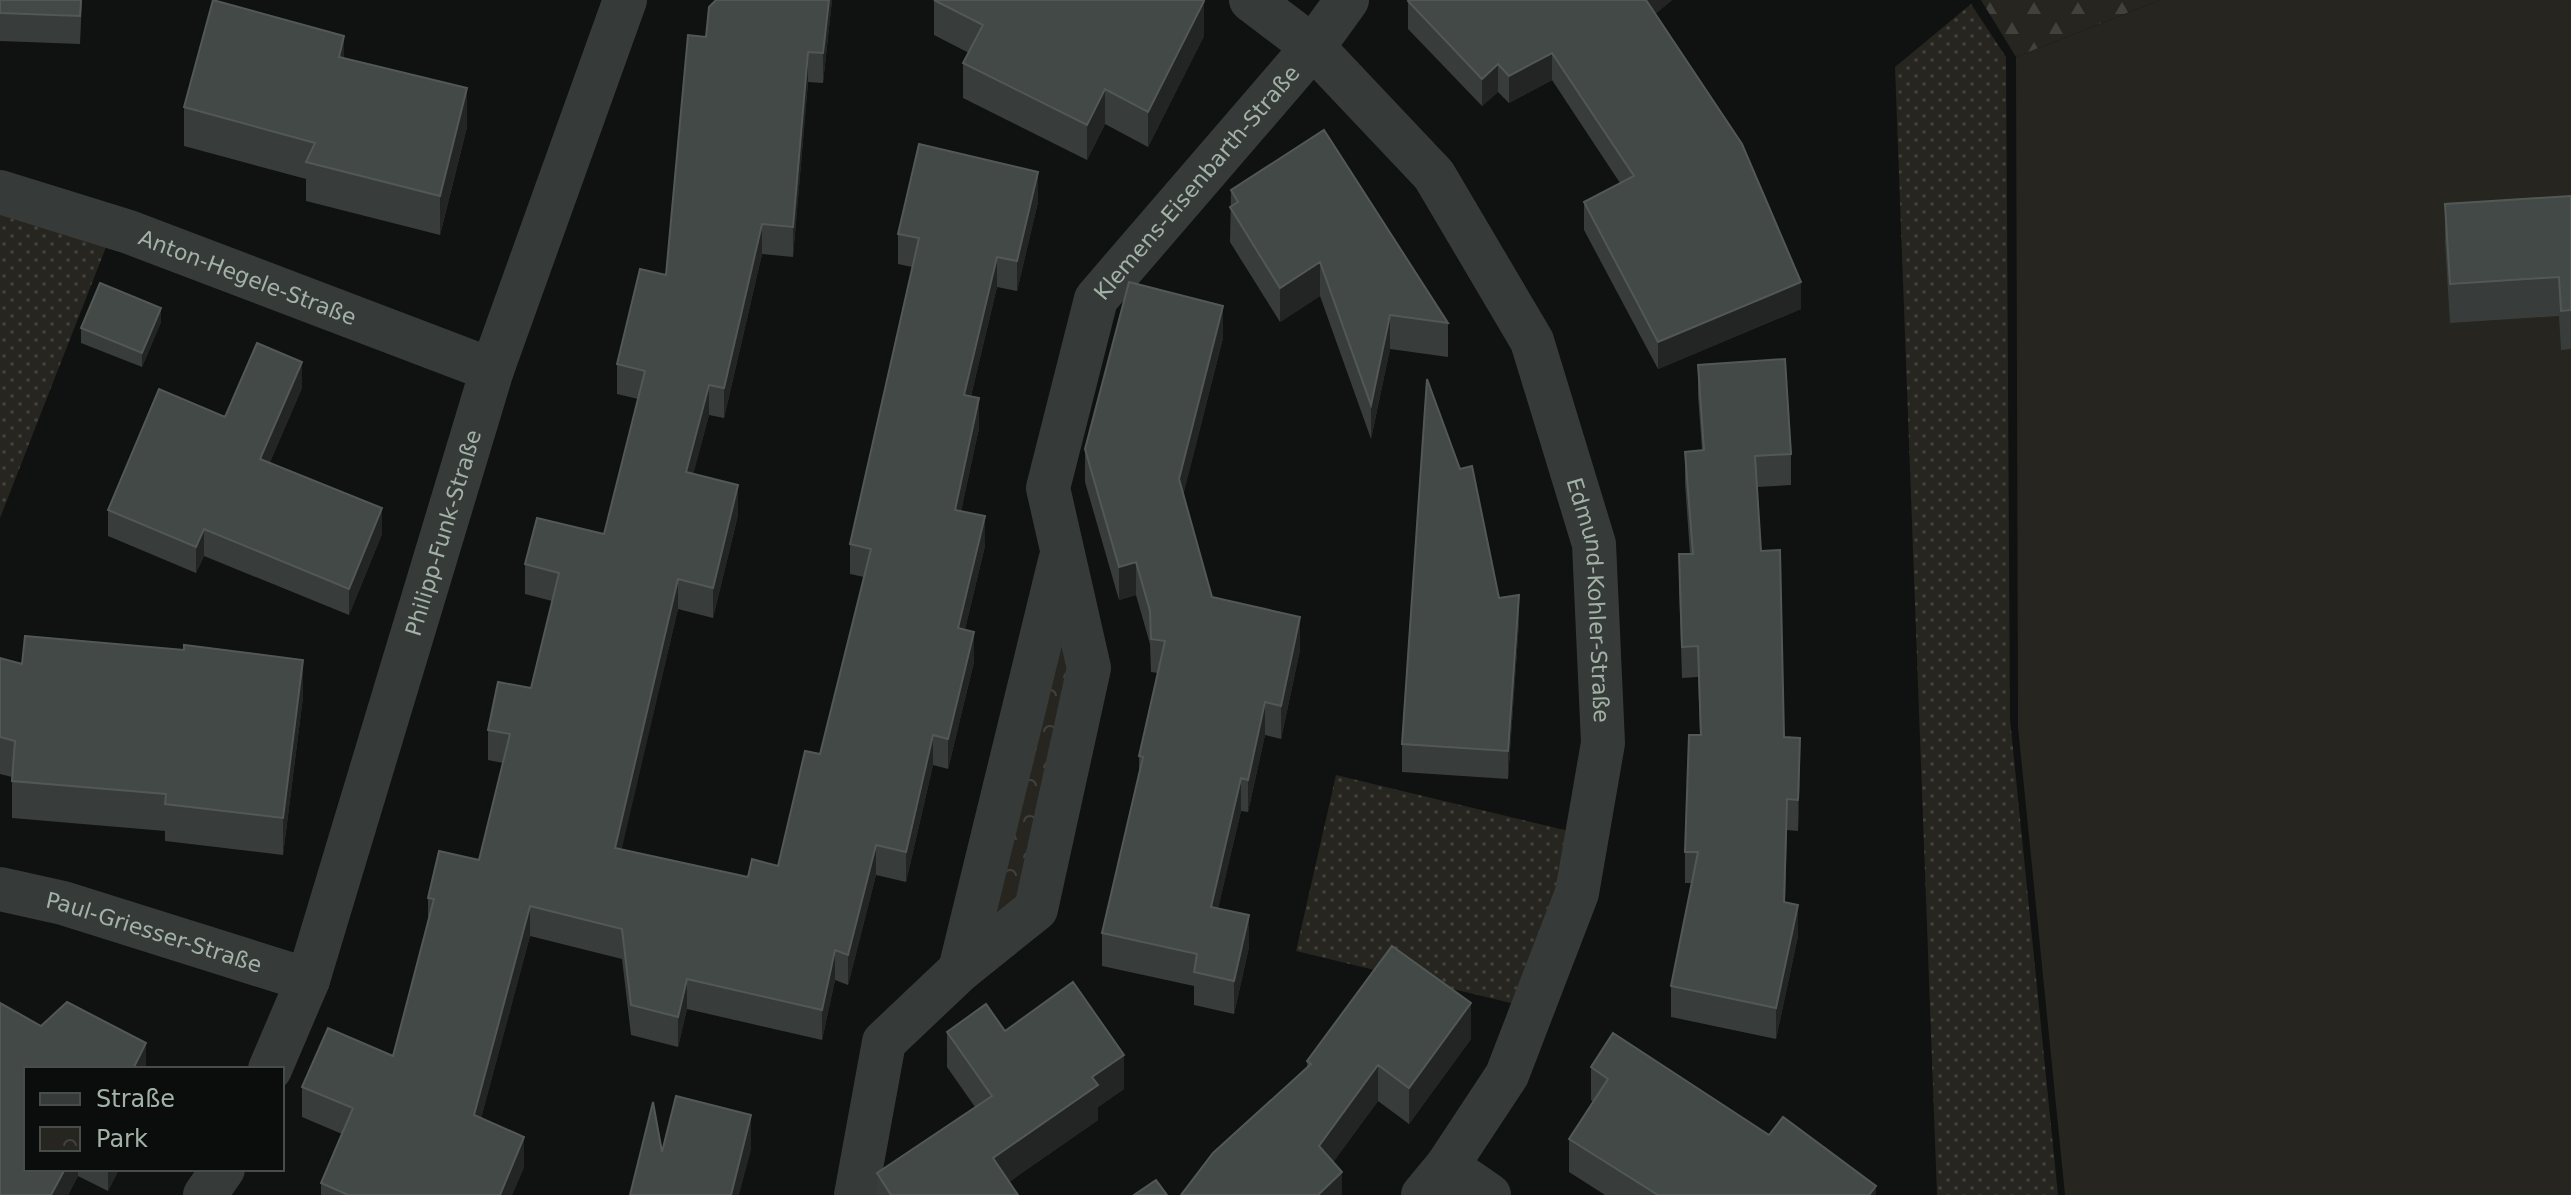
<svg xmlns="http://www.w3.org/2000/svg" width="2571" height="1195" viewBox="0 0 2571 1195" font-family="'DejaVu Sans',sans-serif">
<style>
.grass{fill:url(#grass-dots)}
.forest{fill:url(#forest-firs)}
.park{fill:url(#park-crowns)}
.garden{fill:#26251f}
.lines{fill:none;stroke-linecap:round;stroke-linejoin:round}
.minor{stroke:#363b39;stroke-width:44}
.wall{fill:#383c3a}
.shaded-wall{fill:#232525}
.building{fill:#434946;stroke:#525955;stroke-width:2}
.labels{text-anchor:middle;stroke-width:7;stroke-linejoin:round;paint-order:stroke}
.street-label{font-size:22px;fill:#a2b2a7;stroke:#0b0c0c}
</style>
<defs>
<pattern id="grass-dots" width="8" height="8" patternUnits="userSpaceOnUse" patternTransform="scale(2)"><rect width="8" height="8" fill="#26251f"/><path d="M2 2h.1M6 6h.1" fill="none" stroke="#42423d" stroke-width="1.8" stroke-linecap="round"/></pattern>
<pattern id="forest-firs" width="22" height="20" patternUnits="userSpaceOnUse" patternTransform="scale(2)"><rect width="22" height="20" fill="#26251f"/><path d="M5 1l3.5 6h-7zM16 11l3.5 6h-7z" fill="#42423d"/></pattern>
<pattern id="park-crowns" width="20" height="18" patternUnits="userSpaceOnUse" patternTransform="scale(2)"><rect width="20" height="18" fill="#26251f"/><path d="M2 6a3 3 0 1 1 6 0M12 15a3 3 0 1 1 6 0" fill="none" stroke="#42423d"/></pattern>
</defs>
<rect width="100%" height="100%" fill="#101111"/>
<!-- grass -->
<path class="grass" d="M1971 4 2006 57 2010 719 2058 1195H1937L1895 67Z
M0 205 108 242 0 518Z
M1336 775 1573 832 1523 1006 1296 951Z"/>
<!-- forest -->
<path class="forest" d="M1981 0H2160L2016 57Z"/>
<!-- park -->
<path class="park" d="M1062 551 1089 668 1036 909 960 970Z"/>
<!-- garden -->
<path class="garden" d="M2160 0H2571V1195H2065L2018 727 2016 57Z"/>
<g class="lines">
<!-- minor -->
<g class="minor">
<path id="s1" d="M1251 0 1313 47 1434 175 1532 341 1594 544 1603 743 1577 893 1507 1075 1447 1166 1423 1195"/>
<path id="s2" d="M0 192 129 232 492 370"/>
<path id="s3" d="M0 889 63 903 308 980"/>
<path d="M960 970 1060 561"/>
<path id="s4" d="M270 1069 308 980 492 370 625 0"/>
<path d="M1447 1166 1489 1195"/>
<path d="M205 1195 223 1169"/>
<path id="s5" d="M856 1195 884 1042 960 970 1036 909 1089 668 1048 488 1096 299 1313 47 1347 0"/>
</g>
</g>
<!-- wall -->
<path class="wall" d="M0 0H82L80 44 0 41Z
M832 0 823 83 808 82 793 257 762 254 724 418 709 415 693 474 738 515 713 618 678 609 621 849 748 877 778 866 820 754 864 577 850 574V544L912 267 898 264V234L1038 202 1017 291 997 287 971 396 979 428 961 511 985 546 965 629 974 662 948 769 933 765 906 882 876 875 848 985 835 980 822 1040 687 1009 678 1047 631 1035 622 959 530 936 481 1118 524 1167 512 1195H321V1183L342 1134 302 1117V1087L393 1056 428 921V898L479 860 503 763 488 760V730L531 688 552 601 525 594V564L604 534 638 399 617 394V364L666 275 706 37Z
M934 0 1204 36 1148 147 1105 124 1087 160 963 98V63L969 53 934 35Z
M1409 0H1672L1655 14 1801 309 1658 369 1584 230V202L1620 183 1552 80 1509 103 1498 92 1482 106 1408 29V1Z
M344 58 467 127 440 235 306 201V179L184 146V107Z
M1231 190 1448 323V357L1390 349 1371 439 1320 296 1280 322 1230 242Z
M2571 196V349L2561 350 2559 316 2450 323 2445 243V204Z
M161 322 142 367 81 343V328Z
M1223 338 1183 495 1212 597 1300 650 1281 739 1265 735 1248 812 1241 811 1218 908 1249 947 1234 1014 1194 1005V986L1102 966V933L1139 772V756L1158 673 1151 672 1150 644 1136 595 1119 600 1085 482V449Z
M1698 365 1791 454V485L1757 487 1761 551 1784 737 1800 769 1798 831 1787 830 1785 902 1798 936 1776 1039 1671 1017V986L1692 883H1685V852L1700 735 1698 677 1682 678 1679 585V554H1690L1685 483V452L1702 450 1698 396Z
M302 388 270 462 382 534 349 615 204 556 196 573 108 536V510L225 417Z
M1499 598 1519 622 1508 779 1402 772V744Z
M0 658 22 664 303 697 283 855 165 841V831L12 818V777L0 774Z
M67 1002 146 1043V1069H26V1169H119L108 1191 78 1176 68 1195H0V1003L41 1026Z
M1005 1031 1124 1089 1098 1107V1120L1009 1182 1018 1195H877V1173L975 1107 947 1067V1032Z
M1471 1039 1409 1124 1378 1101 1333 1162 1342 1195 1307 1068V1061Z
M1591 1067 1769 1135 1876 1195H1605L1569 1172V1139L1593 1102 1591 1100Z"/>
<!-- shaded-wall -->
<path class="shaded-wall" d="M829 0H832L823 83V53Z
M1644 0H1672L1644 24Z
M1204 1V36L1148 147V112Z
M344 36V75L339 57Z
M808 52V82L793 257V227Z
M1552 53V80L1509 103V76Z
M1498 64V92L1482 106V79Z
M467 88V127L440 235V196Z
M1105 89V124L1087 160V125Z
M1038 172V202L1017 291V261Z
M762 224V254L724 418V388Z
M997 257V287L964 425V395Z
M1320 262V296L1280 322V288Z
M1801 282V309L1658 369V342Z
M1223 306V338L1179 512V479Z
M161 308V322L142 367V353Z
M1390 315V349L1371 439V405Z
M302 362V388L260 485V459Z
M709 385V415L686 502V472Z
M979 398V428L955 540V510Z
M738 485V515L713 618V588Z
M382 508V534L349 615V589Z
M985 516V546L958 658V628Z
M204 529V556L196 573V547Z
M1136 562V595L1119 600V567Z
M678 579V609L615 878V848Z
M1519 595V622L1508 779V751Z
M1300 617V650L1281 739V706Z
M974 632V662L948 769V739Z
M303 660V697L283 855V818Z
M1265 702V735L1248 812V780Z
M933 735V765L906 882V852Z
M1800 738V769L1798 831V800Z
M1241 778V811L1211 939V907Z
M876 845V875L848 985V955Z
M1798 905V936L1776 1039V1008Z
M530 906V936L474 1145V1115Z
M1249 915V947L1234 1014V981Z
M835 950V980L822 1040V1010Z
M687 979V1009L678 1047V1017Z
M1471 1003V1039L1409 1124V1088Z
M146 1043V1069H133Z
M1124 1055V1089L1098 1107V1120L993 1193V1158L1092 1077Z
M1378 1065V1101L1319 1182V1146Z
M751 1115V1150L739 1195H731Z
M524 1137V1167L512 1195H500Z
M65 1169H78V1176L68 1195H51Z
M108 1169H119L108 1191Z
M1342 1172V1195H1318Z
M1876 1186V1195H1869Z"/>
<!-- building -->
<path class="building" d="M0 0H81L80 16 0 13Z
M213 0 344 36 339 57 467 88 440 196 306 162 315 143 184 107Z
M716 0H829L823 53 808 52 793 227 762 224 724 388 709 385 686 472 738 485 713 588 678 579 615 848 748 877 752 859 778 866 805 751 820 754 871 549 850 544 919 238 898 234 919 144 1038 172 1017 261 997 257 964 395 979 398 955 510 985 516 958 628 974 632 948 739 933 735 906 852 876 845 848 955 835 950 822 1010 687 979 678 1017 631 1005 622 929 530 906 474 1115 524 1137 500 1195H348L321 1183 353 1108 302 1087 328 1028 393 1056 434 899 428 898 439 851 479 860 510 734 488 730 498 682 531 688 559 573 525 564 537 518 604 534 645 371 617 364 640 269 666 275 688 35 706 37 709 7Z
M934 0H1202L1204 1 1148 112 1105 89 1087 125 963 63 983 25Z
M1409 0H1646L1742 144 1801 282 1658 342 1584 202 1634 176 1552 53 1509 76 1498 64 1482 79 1408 1Z
M1324 130 1448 323 1390 315 1371 405 1320 262 1280 288 1230 207 1238 202 1231 190Z
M2571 196V310L2561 311 2559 277 2450 284 2445 204Z
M1129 282 1223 306 1179 479 1212 597 1300 617 1281 706 1265 702 1248 780 1241 778 1211 907 1249 915 1234 981 1194 972 1197 954 1102 933 1143 757 1139 756 1165 641 1151 639 1150 611 1136 562 1119 567 1085 449Z
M100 283 161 308 142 353 81 328Z
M257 343 302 362 260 459 382 508 349 589 204 529 196 547 108 510 159 389 225 417Z
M1785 359 1791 454 1755 456 1761 551 1780 550 1784 737 1800 738 1798 800 1787 799 1784 902 1798 905 1776 1008 1671 986 1698 852H1685L1689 735H1701L1698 646 1682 647 1679 554H1693L1685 452 1704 450 1698 365Z
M1427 379 1460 469 1472 466 1499 598 1519 595 1508 751 1402 744Z
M25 636 184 650V645L303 660 283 818 165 804 166 794 12 781 15 741 0 737V658L22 664Z
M1392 946 1471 1003 1409 1088 1378 1065 1319 1146 1342 1172 1318 1195H1181L1213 1153 1311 1064 1307 1061Z
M1073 982 1124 1055 1092 1077 1098 1085 993 1158 1018 1195H891L877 1173 992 1096 947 1032 986 1004 1005 1031Z
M67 1002 146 1043 133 1069H26V1169H65L51 1195H0V1003L41 1026Z
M1613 1033 1769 1135 1783 1117 1876 1186 1869 1195H1658L1569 1139 1608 1079 1591 1067Z
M676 1096 751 1115 731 1195H630L653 1102 662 1152Z
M1156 1180 1167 1195H1134Z"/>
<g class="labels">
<!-- street labels -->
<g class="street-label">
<text dy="8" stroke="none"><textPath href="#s5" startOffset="1138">Klemens-Eisenbarth-Straße</textPath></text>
<text dy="8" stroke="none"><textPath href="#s2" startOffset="262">Anton-Hegele-Straße</textPath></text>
<text dy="8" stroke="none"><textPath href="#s4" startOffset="564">Philipp-Funk-Straße</textPath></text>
<text dy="8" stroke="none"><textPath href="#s1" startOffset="714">Edmund-Kohler-Straße</textPath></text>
<text dy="8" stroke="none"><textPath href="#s3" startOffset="160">Paul-Griesser-Straße</textPath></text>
</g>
</g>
<!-- legend -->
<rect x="24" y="1067" width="260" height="104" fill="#0b0c0c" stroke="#474e4a" stroke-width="2"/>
<rect x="40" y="1093" width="40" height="12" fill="#363b39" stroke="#474e4a" stroke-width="2"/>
<text x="96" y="1107" font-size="24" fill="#a2b2a7">Straße</text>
<rect x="40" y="1127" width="40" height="24" fill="url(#park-crowns)" stroke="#474e4a" stroke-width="2"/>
<text x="96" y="1147" font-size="24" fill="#a2b2a7">Park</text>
</svg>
